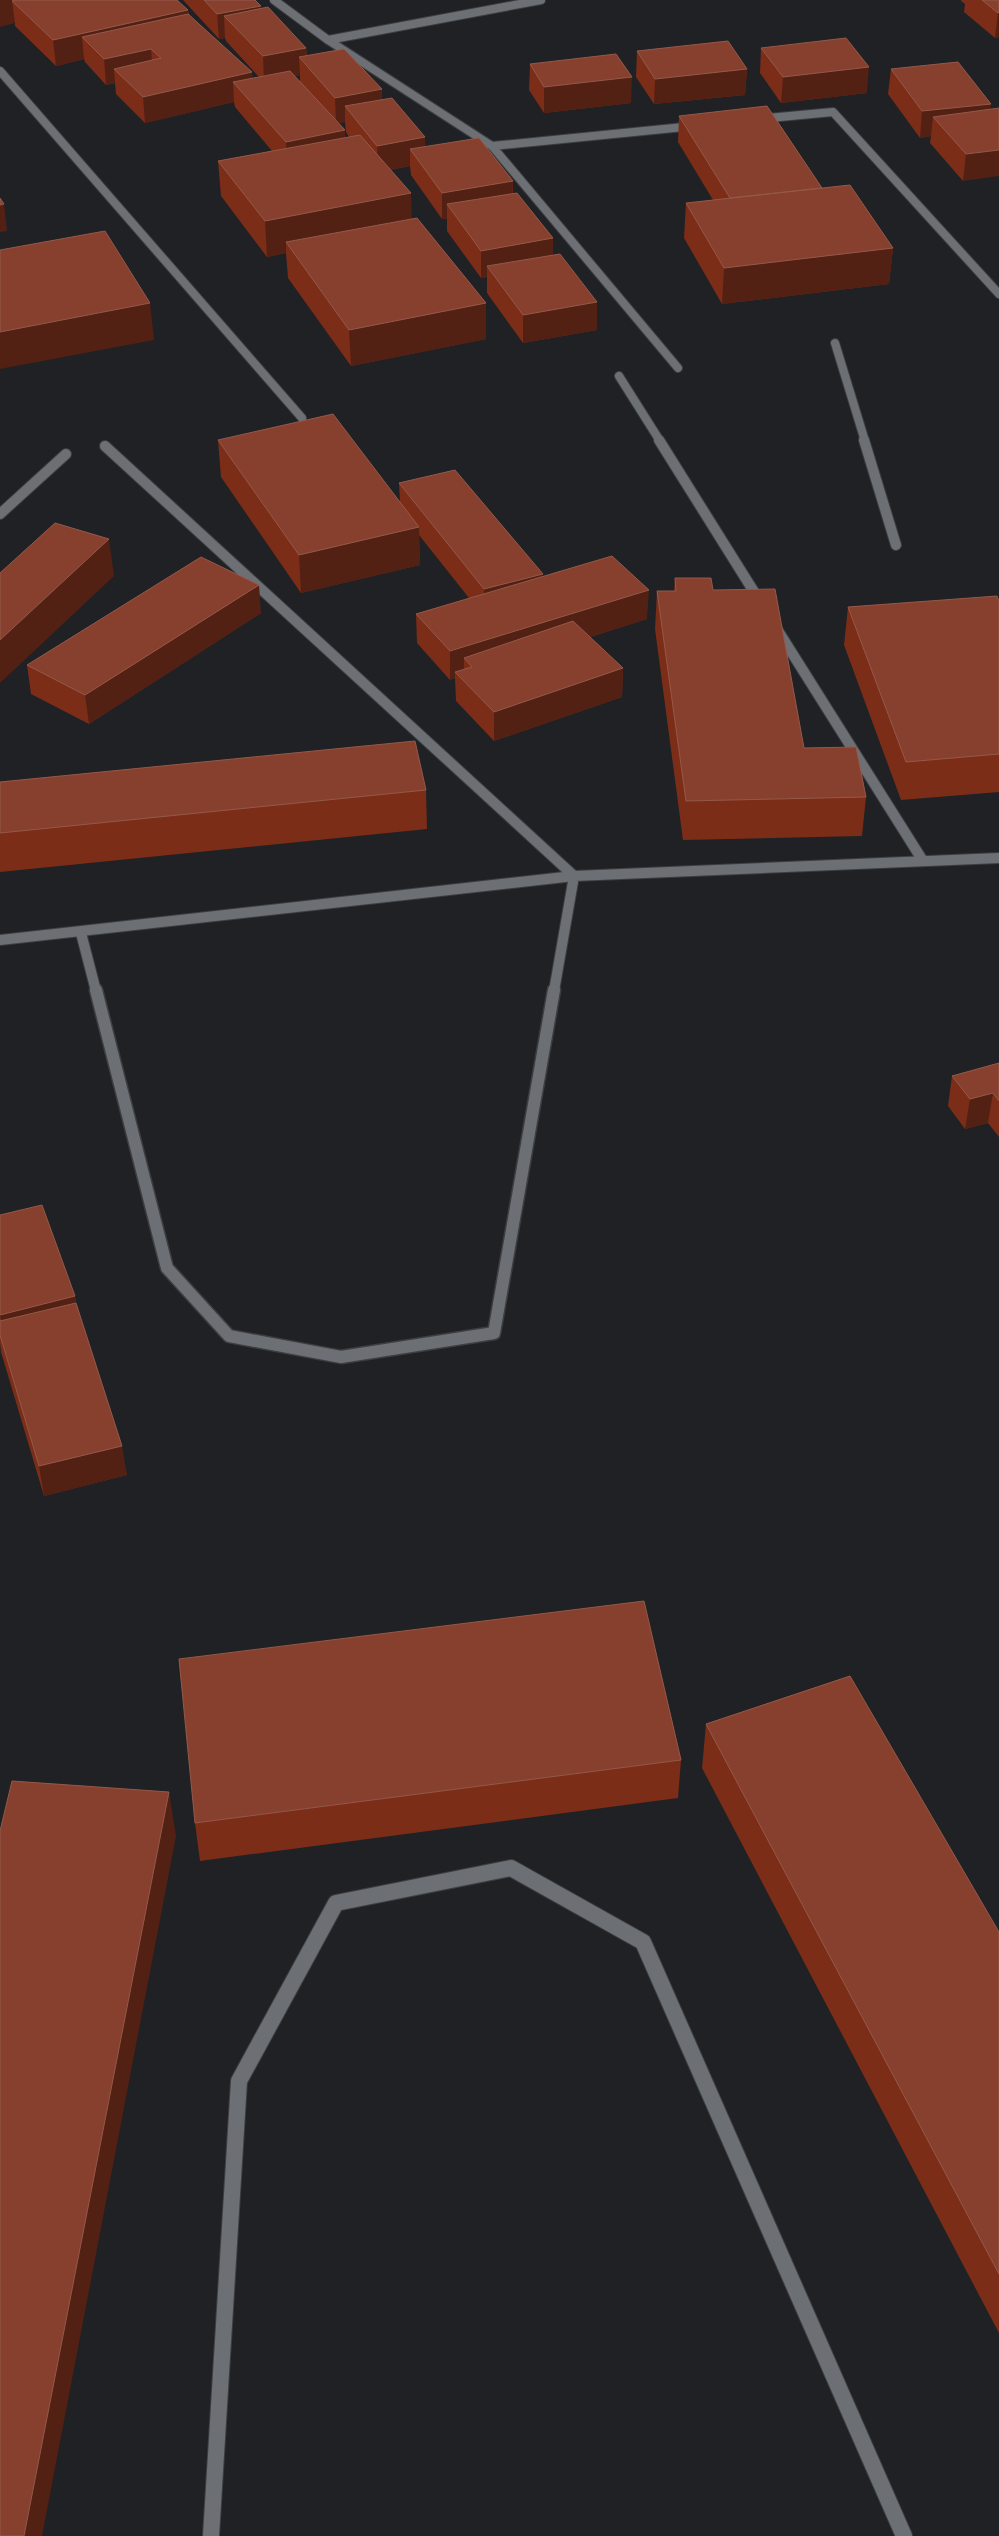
<svg xmlns="http://www.w3.org/2000/svg" width="999" height="2536" viewBox="0 0 999 2536" font-family="Mulish,sans-serif">
<style>
.lines{fill:none;stroke-linecap:round;stroke-linejoin:round}
.minor-far3-casing{stroke:#3c3e41;stroke-width:10}
.minor-far2-casing{stroke:#3c3e41;stroke-width:12}
.minor-far1-casing{stroke:#3c3e41;stroke-width:15}
.minor-casing{stroke:#3c3e41;stroke-width:18}
.minor-far3{stroke:#6c6f74;stroke-width:8}
.minor-far2{stroke:#6c6f74;stroke-width:10}
.minor-far1{stroke:#6c6f74;stroke-width:12}
.minor{stroke:#6c6f74;stroke-width:16}
.wall{fill:#7c2d18;fill-rule:evenodd}
.shaded-wall{fill:#532014}
.building{fill:#87402e;stroke:#94594a}
</style>
<rect width="100%" height="100%" fill="#1f2125"/>
<g class="lines">
<!-- minor-far3 casing -->
<g class="minor-far3-casing">
<path id="minor-far3" d="M274 0 328 40 492 146 678 368
M328 40 541 0
M0 71 302 418
M758 119 833 112 999 294
M492 146 694 126
M835 343 865 441
M619 376 660 441"/>
</g>
<!-- minor-far2 casing -->
<g class="minor-far2-casing">
<path id="minor-far2" d="M659 440 761 603
M864 440 896 545
M105 446 574 876 554 991
M0 514 66 454
M775 626 923 861
M81 933 96 991
M0 940 574 876 999 858"/>
</g>
<!-- minor-far1 casing -->
<g class="minor-far1-casing">
<path id="minor-far1" d="M96 990 167 1268 229 1336 341 1357 494 1333 554 990"/>
</g>
<!-- minor casing -->
<g class="minor-casing">
<path id="minor" d="M211 2536 239 2081 336 1903 511 1868 643 1942 904 2536"/>
</g>
<!-- minor-far3 -->
<use href="#minor-far3" class="minor-far3"/>
<!-- minor-far2 -->
<use href="#minor-far2" class="minor-far2"/>
<!-- minor-far1 -->
<use href="#minor-far1" class="minor-far1"/>
<!-- minor -->
<use href="#minor" class="minor"/>
</g>
<!-- wall -->
<path class="wall" d="M0 0 188 10 189 14 253 78 259 77 226 41 225 38 219 39 183 0H255L261 6V9L306 48 307 56 382 89V99L425 137V147L513 181V194L553 238V255L597 330 523 343 487 293V277L481 278 447 231V219H442L411 175 410 166 390 170 411 219 486 303V339L351 366 288 278 286 253 267 257 221 196 218 161 272 151 235 107 234 102 145 123 116 94 115 83 106 85 85 62 84 59 56 66 15 26V23ZM300 75V82L295 76ZM345 122 346 132 349 137 345 138V130L338 123Z
M961 0H999V37L995 38 964 12 965 4 961 1Z
M761 48 867 93 781 103 760 73Z
M637 51 747 69 745 95 654 104 636 77Z
M530 64 631 103 544 113 529 90Z
M891 69 991 104 963 181 930 143 931 136 920 138 888 94Z
M679 116 822 188 893 248 889 284 722 304 684 238 686 203 713 200 678 142Z
M218 440 400 502 399 483 543 574V576L647 619 590 637 623 668 622 697 494 741 456 701 455 678 450 680 417 643 416 614 469 598 419 535 420 565 301 593 221 477Z
M675 578 713 590 804 748 866 797 862 836 683 840 655 629 657 591H674Z
M999 601V792L901 800 844 645 848 607Z
M261 613 89 724 31 694 27 665Z
M0 782 426 790 427 829 0 872Z
M999 1063V1137L988 1123 965 1129 948 1106 952 1076Z
M0 1215 75 1296 76 1303 127 1475 44 1496 1 1352 0 1343Z
M706 1724 999 1932V2333L702 1768Z
M681 1760 678 1798 200 1861 195 1823Z"/>
<!-- shaded-wall -->
<path class="shaded-wall" d="M0 0H122L12 1 15 23 0 27Z
M261 6 263 31 224 16 225 38 219 39 217 14Z
M188 10 190 35 82 37 84 59 56 66 53 40Z
M999 12V37L995 38 998 13Z
M306 48 307 67 299 57 300 75 264 82 263 56Z
M151 49 153 74 114 69 115 83 106 85 104 59Z
M869 67 867 93 781 103 783 77Z
M747 69 745 95 654 104 655 79Z
M252 72 254 98 233 82 234 102 145 123 143 97Z
M632 77 631 103 544 113V87Z
M382 89V115L345 106V122L336 124 335 98Z
M991 104 988 130 933 117 931 136 920 138 922 111Z
M345 130 346 157 287 168 286 142Z
M425 137 426 163 410 149V166L378 172 377 146Z
M999 150V176L963 181 966 154Z
M513 181 512 208 447 204V219H442V193Z
M411 193 412 229 286 242V253L267 257 265 221Z
M4 204 7 231 0 232V205Z
M553 238V265L487 266V277L481 278V251Z
M893 248 889 284 722 304 724 268Z
M597 302V330L523 343V315Z
M150 303 154 340 0 369V332Z
M486 303V339L351 366 349 330Z
M419 527 420 565 301 593 299 555Z
M109 539 114 576 0 683V640Z
M543 574V603L484 617V589Z
M259 585 261 613 89 724 85 695Z
M649 590 647 619 472 673V667L464 658V676L455 672V678L450 680V651Z
M623 668 622 697 494 741V712Z
M993 1093 988 1123 965 1129 970 1099Z
M75 1296 79 1326 6 1344 0 1315Z
M122 1446 127 1475 44 1496 39 1466Z
M169 1792 176 1836 42 2536H24Z"/>
<!-- building -->
<path class="building" d="M15 0H177L188 10 53 40 12 1Z
M204 0H255L261 6 217 14Z
M982 0H999V12L998 13Z
M268 7 306 48 263 56 224 16Z
M188 14 252 72 143 97 114 69 161 58 151 49 104 59 82 37Z
M846 38 869 67 783 77 761 48Z
M728 41 747 69 655 79 637 51Z
M344 49 382 89 335 98 299 57Z
M616 54 632 77 544 87 530 64Z
M958 62 991 104 922 111 891 69Z
M290 71 345 130 286 142 233 82Z
M392 98 425 137 377 146 345 106Z
M767 106 822 188 730 198 679 116Z
M999 108V150L966 154 933 117Z
M360 135 411 193 265 221 218 161Z
M479 138 513 181 442 193 410 149Z
M850 185 893 248 724 268 686 203Z
M517 193 553 238 481 251 447 204Z
M0 198 4 204 0 205Z
M417 218 486 303 349 330 286 242Z
M105 231 150 303 0 332V250Z
M560 254 597 302 523 315 487 266Z
M333 414 419 527 299 555 218 440Z
M455 470 543 574 484 589 399 483Z
M55 523 109 539 0 640V573Z
M612 556 649 590 450 651 416 614Z
M201 557 259 585 85 695 27 665Z
M675 578H711L713 590 775 589 804 748 856 747 866 797 686 801 657 591H676Z
M997 596 999 601V754L906 762 848 607Z
M573 621 623 668 494 712 455 672 472 667 464 658Z
M415 741 426 790 0 833V782Z
M999 1063V1101L993 1093 970 1099 952 1076Z
M42 1205 75 1296 0 1315V1215Z
M76 1303 122 1446 39 1466 0 1335V1321Z
M644 1601 681 1760 195 1823 179 1659Z
M850 1676 999 1932V2274L706 1724Z
M12 1781 169 1792 24 2536H0V1831Z"/>
</svg>
